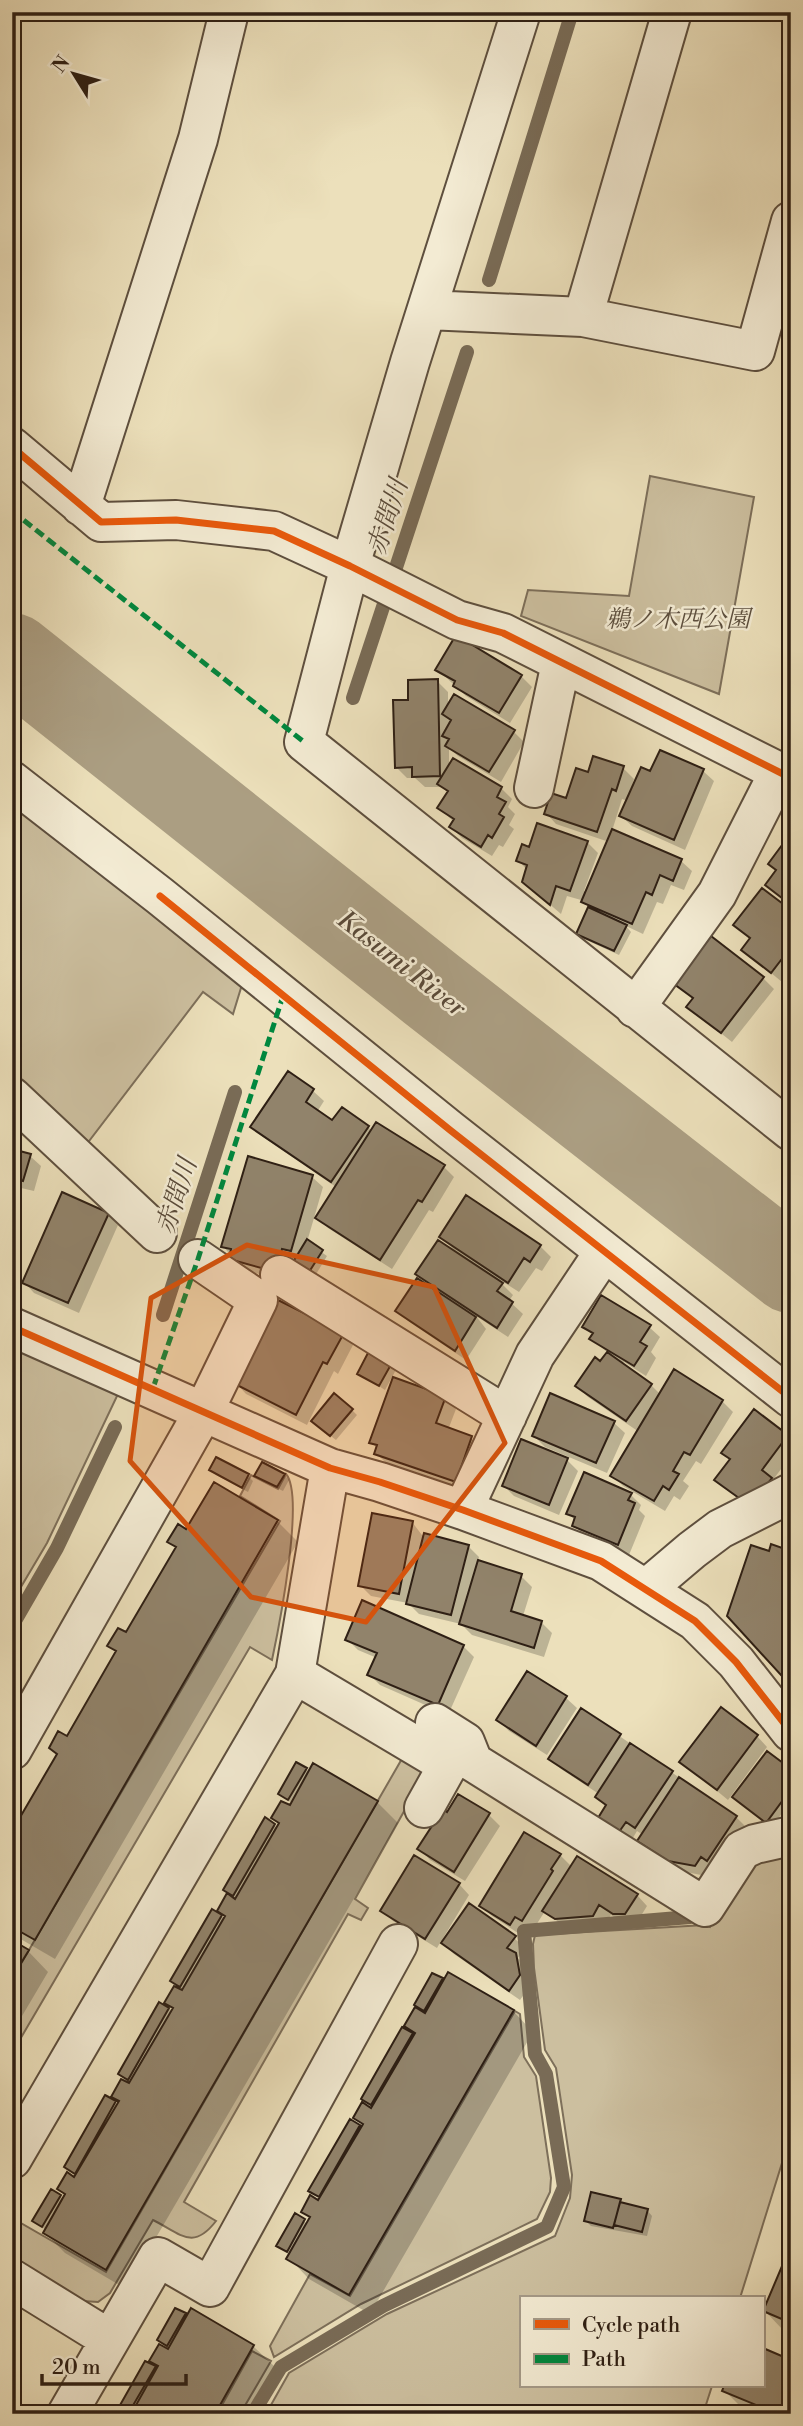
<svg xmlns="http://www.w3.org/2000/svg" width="803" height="2426" viewBox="0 0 803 2426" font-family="'Libre Bodoni','Noto Serif JP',serif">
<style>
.green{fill:#ccbf9f;stroke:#7d6f5a;stroke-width:2}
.shadow{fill:#0003}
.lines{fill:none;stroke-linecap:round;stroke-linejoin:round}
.stream{stroke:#796b56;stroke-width:14}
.river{stroke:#ab9e82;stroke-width:86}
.building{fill:#91836b;stroke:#2e1f14;stroke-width:2}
.minor-casing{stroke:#5e4f3e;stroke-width:42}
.minor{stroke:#f3ebd3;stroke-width:38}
.quiet{stroke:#00873e;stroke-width:5;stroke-dasharray:10 5;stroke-linecap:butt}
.cycleway-casing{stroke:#f3ebd3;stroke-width:11}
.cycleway{stroke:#e8590c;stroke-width:7}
.marked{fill:#d5530d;fill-opacity:0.2;stroke:#d5530d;stroke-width:5;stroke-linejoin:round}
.labels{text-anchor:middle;stroke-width:5;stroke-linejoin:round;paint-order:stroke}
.park-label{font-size:24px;font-style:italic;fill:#5d4f3e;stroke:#f3ebd3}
.water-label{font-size:26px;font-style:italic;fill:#5a4b3a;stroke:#f3ebd3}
</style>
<rect width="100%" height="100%" fill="#ece0bb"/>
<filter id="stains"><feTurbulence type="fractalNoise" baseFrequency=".00286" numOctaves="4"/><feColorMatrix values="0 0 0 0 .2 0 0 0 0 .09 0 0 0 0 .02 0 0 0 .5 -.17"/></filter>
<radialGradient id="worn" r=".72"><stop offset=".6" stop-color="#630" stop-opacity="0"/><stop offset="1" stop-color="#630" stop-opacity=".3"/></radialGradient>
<!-- green -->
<path class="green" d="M650 476 754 497 719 694 521 616 528 590 629 596Z
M12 793 244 978 233 1014 203 992 86 1145 12 1077Z
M12 1347 118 1394 47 1543 12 1602Z
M286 1474C305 1496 279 1627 272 1660L250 1647 12 2053V1979L280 1521 240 1496 251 1475 278 1489Z
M403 1757 426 1772 355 1899 368 1908 361 1920 348 1914 184 2202 216 2221C193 2251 181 2234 153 2220L110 2293 98 2302 83 2301 12 2258V2218L106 2272Z
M791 1852V2134L740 2298H521V2386H712L703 2414H268L267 2412 289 2373 387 2314 555 2236 570 2198 572 2175 556 2068 545 2050 534 1968 533 1944 535 1935 705 1925 710 1927 754 1858Z
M515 2011 520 2014 524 2057 536 2076 551 2178 550 2192 537 2219 361 2304 274 2357 270 2346 310 2274 350 2296Z
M252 2351 271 2361 243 2409 244 2414H217Z"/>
<!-- shadow -->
<path class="shadow" d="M437 669 521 676 532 687 510 723 466 696Z
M437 681 448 692V707L513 731 524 742 501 782 458 756 449 748V767L501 788 512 799 508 807 515 814 509 825 514 829 503 847 499 845 492 856 462 838 451 827 454 822 439 808 448 793 442 787H425L415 778H407L396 767 410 701Z
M623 768 634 779 631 789 633 790 651 773 703 771 714 781 685 850 632 826 621 816 628 801 622 799 612 831 681 861 692 871 684 890 671 885 663 904 657 902 643 934 626 926 631 932 619 955 584 939 578 933 590 908 581 900 567 896 561 914 524 882 527 870 518 860 530 849 587 842 598 853 584 891 587 892 609 842 556 824 546 813 568 800 589 774Z
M791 912V971L782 982 743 950 751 939 736 925Z
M763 978 774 989 732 1042 688 1007 694 1000 676 984Z
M288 1074 313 1091 324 1101 317 1112 333 1123 368 1127 372 1131 443 1166 454 1177 433 1212 429 1210 392 1269 328 1228 317 1217 336 1187 263 1137 252 1127Z
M12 1114 24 1124 15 1135 12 1132Z
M12 1151 30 1156 41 1166 34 1191 21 1188 12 1220Z
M312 1177 323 1187 307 1242 327 1256 315 1276 293 1259 286 1282 242 1269 223 1246Z
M467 1198 540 1246 551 1257 542 1271 536 1268 519 1292 500 1280 499 1281 513 1295 509 1301 523 1314 508 1337 476 1316 486 1329 466 1360 408 1321 398 1310 428 1285 417 1274 455 1251 441 1237Z
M108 1215 118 1225 79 1313 34 1293 24 1282Z
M12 1242 18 1248 12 1269Z
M584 1326 649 1327 660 1337 651 1352 656 1358 646 1376 624 1362 622 1365 651 1385 661 1395 722 1401 733 1412 701 1464 696 1461 683 1481 689 1486 680 1500 674 1496 665 1511 623 1486 613 1476 639 1432 588 1397 577 1386 608 1353 592 1339 593 1336Z
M343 1335 353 1345 338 1374 334 1371 307 1425 246 1394 236 1383Z
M371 1352 397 1368 385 1390 359 1373Z
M445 1398 456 1409 448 1430 471 1438 482 1449 467 1492 387 1464 376 1453 377 1448 371 1442Z
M352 1410 357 1415 336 1440 318 1426Z
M614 1423 625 1433 607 1473 545 1447 534 1436Z
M787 1436 791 1440V1456L772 1481 781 1490 762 1516 727 1490 717 1480 731 1460 723 1453Z
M217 1459 248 1476 253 1481 248 1492 216 1475 211 1470Z
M567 1460 578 1471 559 1515 514 1496 504 1486Z
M256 1475H284L289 1480 283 1491 262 1481Z
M214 1485 277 1521 298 1542 55 1959 12 1934V1835L58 1756 51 1748 67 1739 117 1653 110 1645 127 1635 177 1549 170 1542 187 1531Z
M630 1494 641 1505 639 1510 645 1516 629 1555 584 1536 574 1525 576 1521 568 1513Z
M412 1522 422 1535 468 1546 479 1557 478 1562 521 1576 532 1587 523 1616 541 1622 552 1633 544 1657 472 1635 461 1624 419 1614 408 1603 371 1596 360 1585Z
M347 1639 463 1646 474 1657 448 1715 380 1685 369 1674 377 1658 358 1650Z
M528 1673 566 1698 577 1708 547 1755 509 1731 498 1720Z
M582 1710 736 1817 747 1828 706 1876 681 1871 650 1851 639 1841 643 1835 637 1831 631 1841 611 1829 607 1807 597 1797 599 1794 561 1769 550 1758Z
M757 1736 767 1747 728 1800 682 1762Z
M306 1769 310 1773 377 1802 398 1823 126 2289 65 2253 45 2233 46 2230 34 2221 60 2196 64 2200 66 2196 59 2189 77 2175 66 2167 106 2097 121 2107 113 2096 136 2086 120 2074 160 2005 176 2012 166 2003 183 1992 172 1981 212 1911 228 1920 219 1911 274 1825 278 1829 280 1825 273 1818 290 1808 293 1804 280 1794Z
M791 1771V1801L772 1827 740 1802Z
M459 1796 489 1815 500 1826 465 1881 430 1860 420 1849Z
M560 1855 572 1867 637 1895 647 1906 636 1924 626 1925 611 1915 603 1926 567 1929 545 1911 533 1930 527 1926 521 1935 492 1916 481 1906Z
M459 1884 469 1895 442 1940 514 1938 525 1948 518 1958 526 1966 530 1986 520 2000 454 1954 441 1941 437 1948 393 1921 382 1910Z
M12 1942 28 1951 48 1972 12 2033Z
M433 1975 444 1982 513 2011 533 2032 370 2314 309 2279 289 2258 291 2255 279 2245 295 2216 308 2224 310 2219 303 2212 319 2203 321 2199 311 2191 351 2122 362 2130 364 2126 355 2117 374 2110 363 2099 403 2029 416 2036 406 2025 426 2014 416 2005Z
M620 2200 624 2205 647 2210 652 2216 647 2236 591 2226 586 2221Z
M791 2250V2332L782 2329 765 2311Z
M185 2315 253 2346 274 2366 247 2414H117L146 2363 161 2370 151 2360 172 2353 174 2350 159 2339Z
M763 2350 791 2362V2414H756L742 2408 724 2390 726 2386H763Z
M12 2360 18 2365 12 2374Z"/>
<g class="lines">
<!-- stream -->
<path class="stream" d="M489 280 572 12
M353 698 467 352
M163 1315 235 1092
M12 1626 57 1548 115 1427
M256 2414 255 2410 281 2367 383 2306 547 2227 564 2187 546 2074 535 2054 524 1931 690 1917"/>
<!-- river -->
<path class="river" d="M12 656 431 989 791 1270"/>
</g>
<!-- building -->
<path class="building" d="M456 635 522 675 499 713 453 686 455 681 435 670Z
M438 679 440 776 412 777V767L395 768 393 700H408V680Z
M454 694 515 730 489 772 445 746 449 739 442 736 451 720 442 714Z
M660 750 704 769 674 840 619 816 641 767 650 771Z
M593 756 624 766 616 791 612 789 597 832 544 814 551 793 566 798 576 768 588 772Z
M453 758 502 787 497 797 506 802 499 814 504 817 492 838 488 835 481 847 449 827 454 819 437 808 448 791 437 784Z
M537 823 588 841 570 891 556 886 550 905 522 882 527 865 516 861 522 844 529 847Z
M612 829 682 859 673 881 660 875 652 895 646 892 632 924 581 902Z
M785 841 791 845V905L765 885 776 870 768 864Z
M762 888 791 910V947L771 973 741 950 750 938 733 925Z
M588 907 627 925 614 951 576 934Z
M711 936 764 977 721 1033 686 1007 693 998 674 984Z
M288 1071 314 1089 306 1102 332 1120 342 1107 369 1126 331 1182 250 1127Z
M376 1122 445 1165 422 1202 418 1200 380 1260 315 1218Z
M12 1149 31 1154 23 1181 12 1178Z
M248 1156 313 1175 291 1251 282 1249 276 1272 229 1259 231 1249 221 1247Z
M62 1192 109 1213 68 1303 22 1283Z
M466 1195 541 1245 530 1262 524 1258 508 1283 439 1237Z
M307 1239 323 1250 309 1272 293 1262Z
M438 1240 503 1283 497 1291 513 1302 497 1328 415 1274Z
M417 1278 476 1317 455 1351 395 1311Z
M601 1295 651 1325 640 1342 647 1346 634 1366 589 1339 593 1333 582 1327Z
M276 1299 344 1333 327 1364 323 1362 296 1415 233 1383Z
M370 1349 393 1361 379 1386 357 1374Z
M607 1352 652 1384 626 1421 575 1386 595 1357 600 1361Z
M674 1369 723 1400 690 1455 684 1452 673 1471 679 1474 669 1490 663 1486 654 1501 610 1476Z
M393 1377 446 1396 436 1423 472 1436 456 1482 374 1454 377 1445 369 1443Z
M334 1393 353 1409 330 1436 311 1421Z
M550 1393 615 1421 596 1463 532 1436Z
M754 1409 788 1435 762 1470 772 1478 750 1506 714 1480 730 1459 721 1453Z
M521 1439 568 1458 549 1505 502 1486Z
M216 1457 249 1474 242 1488 209 1470Z
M262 1462 285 1474 277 1487 254 1476Z
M584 1472 632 1493 628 1500 635 1503 618 1545 572 1526 575 1517 566 1514Z
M214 1482 278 1520 35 1940 12 1927V1831L57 1754 49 1748 58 1731 67 1736 116 1651 107 1646 118 1628 126 1632 176 1547 167 1542 178 1524 186 1529Z
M372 1513 413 1521 399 1594 358 1586Z
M791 1531V1686L727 1616 751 1545 769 1551 771 1544 785 1549Z
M424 1533 469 1545 451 1615 406 1604Z
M478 1560 522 1574 511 1611 542 1621 534 1648 459 1624Z
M362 1600 464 1645 438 1705 367 1675 377 1653 345 1640Z
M527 1671 567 1696 536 1746 496 1720Z
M721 1707 758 1735 717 1790 679 1762Z
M581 1708 621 1734 588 1785 548 1759Z
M630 1743 673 1771 635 1828 626 1822 619 1832 598 1818 606 1805 595 1797Z
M767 1751 791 1769V1789L766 1823 732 1797Z
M296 1762 307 1768 288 1800 278 1794Z
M313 1763 378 1801 106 2270 43 2233 65 2194 57 2189 67 2172 74 2177 119 2101 111 2097 121 2079 129 2083 173 2008 164 2003 174 1986 182 1990 225 1916 217 1911 227 1893 235 1899 279 1823 271 1818 281 1801 290 1805Z
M679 1777 737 1816 707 1861 701 1857 695 1866 668 1861 637 1841Z
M458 1794 490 1813 454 1872 417 1849 443 1809 447 1812Z
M265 1817 275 1824 233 1896 223 1890Z
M524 1832 561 1854 551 1869 553 1871 522 1921 515 1917 510 1925 479 1906Z
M414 1855 460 1883 425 1939 380 1911Z
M577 1856 638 1894 625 1914H613L599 1905 593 1916 555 1919 542 1911Z
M469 1903 516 1936 507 1948 516 1953 520 1975 509 1991 441 1943Z
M212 1909 222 1915 180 1987 170 1981Z
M12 1940 29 1950 12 1978Z
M448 1972 514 2010 349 2295 286 2259 310 2217 301 2212 310 2195 318 2200 363 2124 353 2118 362 2102 371 2108 415 2033 404 2026 415 2007 425 2013Z
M432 1973 443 1978 424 2011 414 2005Z
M159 2002 169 2008 128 2080 118 2074Z
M402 2027 413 2033 371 2105 361 2099Z
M105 2095 116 2101 75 2174 64 2167Z
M350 2119 360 2125 319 2197 308 2191Z
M51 2189 61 2195 42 2227 32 2221Z
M591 2192 621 2199 613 2228 584 2221Z
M620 2202 648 2209 642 2232 614 2225Z
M295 2213 305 2219 287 2252 276 2246Z
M791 2245V2323L763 2311Z
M175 2308 186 2313 167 2346 157 2340Z
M191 2308 254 2345 215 2414H131L158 2366 149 2361 159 2344 168 2349Z
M763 2348 791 2360V2414H778L722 2391 724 2386H763Z
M145 2361 156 2366 128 2414H115Z"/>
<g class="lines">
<!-- minor casing -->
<g class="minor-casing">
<path id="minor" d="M521 12 410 362 350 566 304 742 791 1131
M427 310 583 317 755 351 791 221
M583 317 672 12
M12 447 101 522 176 520 274 531 350 566 457 620 503 633 791 778
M81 506 198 139 229 12
M12 781 160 896 450 1130 791 1398
M534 788 561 663
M635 1008 717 894 779 772
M12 1097 157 1233
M280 1275 507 1416
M12 1327 330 1468 380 1482 463 1510 601 1561 695 1621 736 1662 791 1732
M463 1510 535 1355 604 1252
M646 1589 692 1550 720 1529 791 1493
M295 1674 448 1765 424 1808
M435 1723 465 1742 473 1762 705 1907 742 1850 755 1844 791 1836
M12 1750 204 1411 258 1300 198 1259
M12 2159 295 1674 330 1468
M12 2279 109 2339
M67 2414 158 2257 210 2287 398 1944"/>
</g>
<!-- minor -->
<use href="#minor" class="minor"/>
<!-- quiet -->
<path class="quiet" d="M12 511 304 742
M153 1388 198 1259 283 996"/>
<!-- cycleway casing -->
<g class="cycleway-casing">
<path id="cycleway" d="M12 447 101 522 176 520 274 531 350 566 457 620 503 633 791 778
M160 896 450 1130 791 1398
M12 1327 330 1468 380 1482 463 1510 601 1561 695 1621 736 1662 791 1732"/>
</g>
<!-- cycleway -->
<use href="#cycleway" class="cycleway"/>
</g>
<!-- marked area -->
<path class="marked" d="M247 1245 434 1287 505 1443 366 1622 251 1597 130 1461 151 1298Z"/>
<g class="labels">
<!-- park labels -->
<g class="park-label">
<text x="678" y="627">鵜ノ木西公園</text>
</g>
<!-- water labels -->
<g class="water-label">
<text transform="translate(387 517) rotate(-72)" y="9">赤間川</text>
<text transform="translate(402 963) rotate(38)" y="9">Kasumi River</text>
<text transform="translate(176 1196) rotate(-72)" y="9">赤間川</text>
</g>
</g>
<!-- margin -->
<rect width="803" height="2426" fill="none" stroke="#ece0bb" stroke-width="42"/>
<rect x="14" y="14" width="775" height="2398" fill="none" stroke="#2e1f14" stroke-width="3.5"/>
<rect x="21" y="21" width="761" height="2384" fill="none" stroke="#2e1f14" stroke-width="2"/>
<!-- legend -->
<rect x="520" y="2296" width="245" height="91" fill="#f3ebd3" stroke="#a49987" stroke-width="2"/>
<rect x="534" y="2319" width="35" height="10" fill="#e8590c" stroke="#a49987" stroke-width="2"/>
<text x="582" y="2332" font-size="21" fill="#2e1f14">Cycle path</text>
<rect x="534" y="2354" width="35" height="10" fill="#00873e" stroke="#a49987" stroke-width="2"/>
<text x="582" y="2366" font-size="21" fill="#2e1f14">Path</text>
<!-- north arrow -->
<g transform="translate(74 74) rotate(307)" stroke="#f3ebd3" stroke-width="5" paint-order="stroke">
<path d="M0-5L12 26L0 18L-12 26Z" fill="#2e1f14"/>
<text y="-10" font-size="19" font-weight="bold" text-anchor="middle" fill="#2e1f14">N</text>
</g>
<!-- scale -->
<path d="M42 2374v10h144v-10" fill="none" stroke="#2e1f14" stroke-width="3.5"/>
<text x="52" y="2374" font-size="21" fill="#2e1f14" stroke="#f3ebd3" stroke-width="5" paint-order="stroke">20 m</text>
<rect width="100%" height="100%" filter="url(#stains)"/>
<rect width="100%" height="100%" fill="url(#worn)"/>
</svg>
